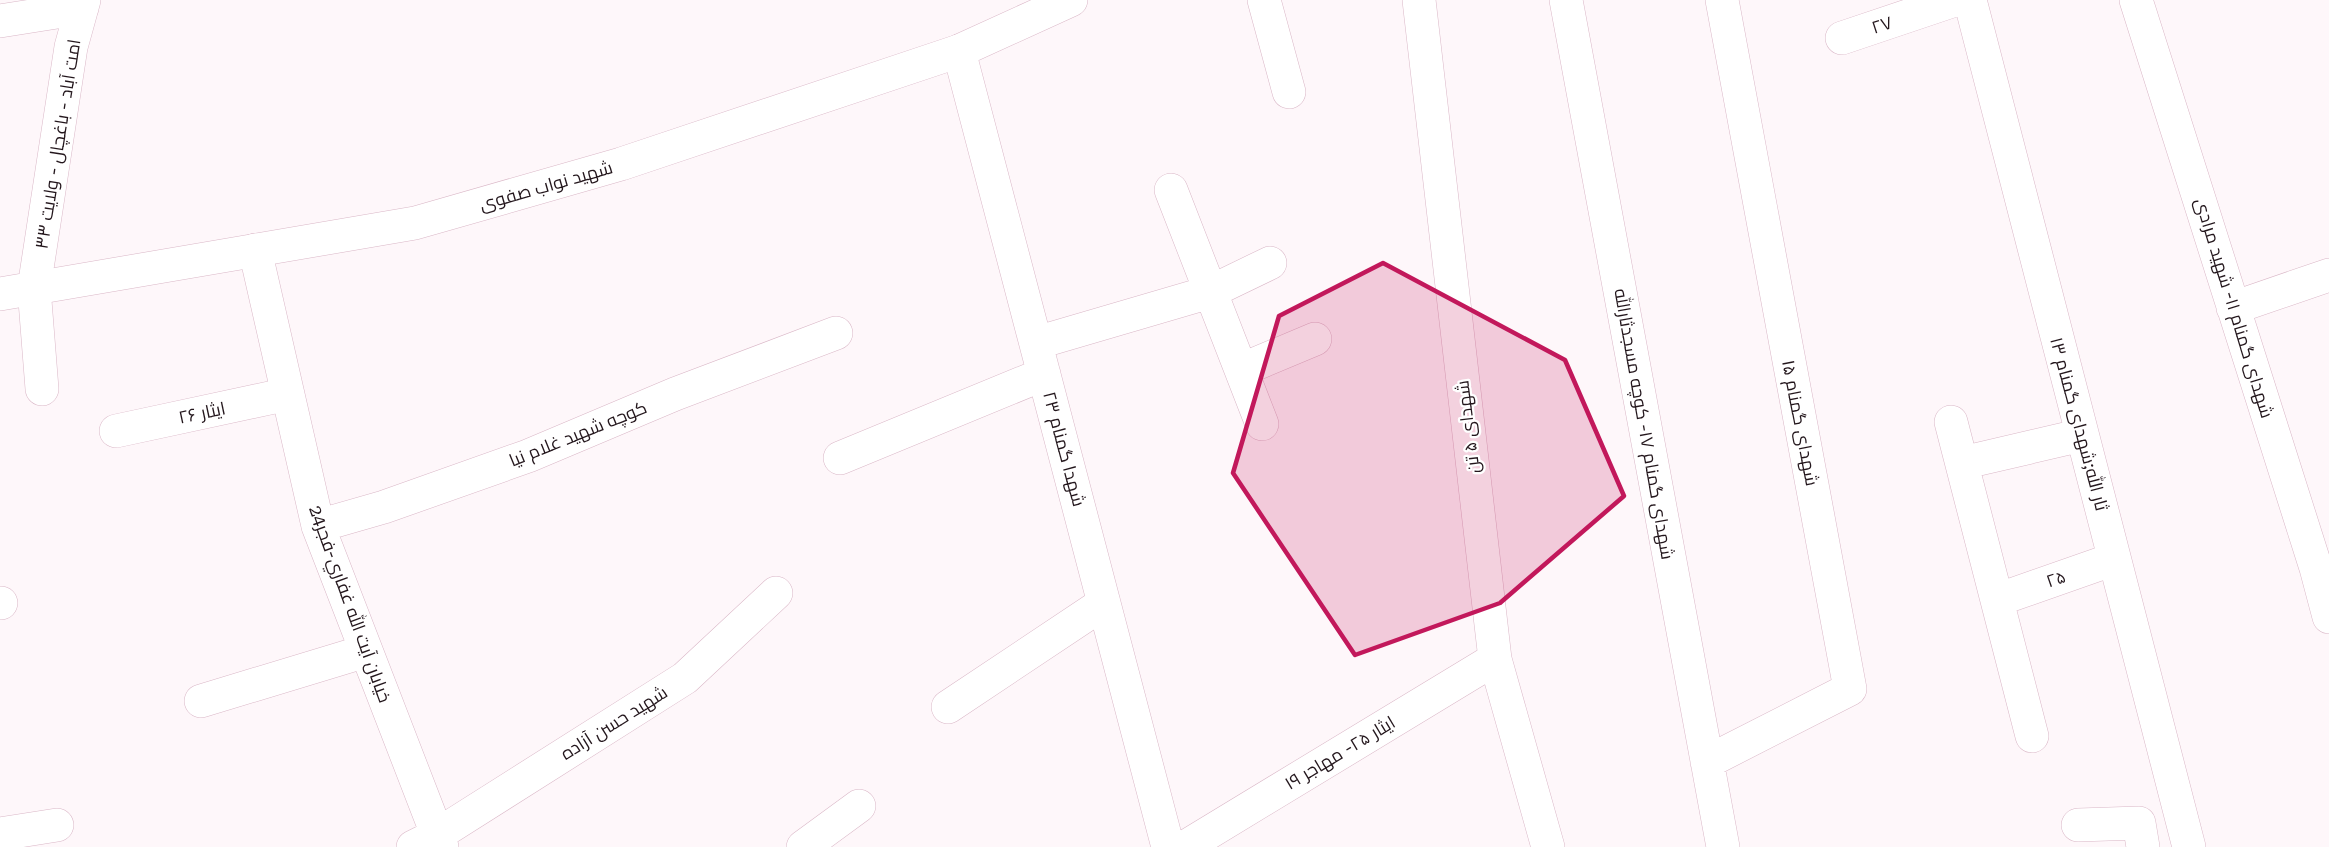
<svg xmlns="http://www.w3.org/2000/svg" width="2329" height="847" viewBox="0 0 2329 847" font-family="'Roboto Serif',Cairo,serif">
<style>
.lines{fill:none;stroke-linecap:round;stroke-linejoin:round}
.minor-casing{stroke:#dab7c7;stroke-width:34}
.tertiary-casing{stroke:#dab7c7;stroke-width:34}
.minor{stroke:#fff;stroke-width:33}
.tertiary{stroke:#fff;stroke-width:33}
.marked{fill:#c2185b;fill-opacity:0.2;stroke:#c2185b;stroke-width:4.5;stroke-linejoin:round}
.labels{text-anchor:middle;stroke-width:4.5;stroke-linejoin:round;paint-order:stroke}
.street-label{font-size:18px;fill:#23161c;stroke:#fff}
</style>
<rect width="100%" height="100%" fill="#fef7fa"/>
<g class="lines">
<!-- minor casing -->
<g class="minor-casing">
<path id="minor" d="M1264 0 1289 92
M1419 0 1495 659 1548 847
M1566 0 1723 847
M1970 0 2189 847
M2136 0 2316 568 2329 617
M0 21 82 8
M1842 38 1955 0
M959 51 1168 847
M1171 190 1262 424
M255 250 318 526 442 847
M2233 308 2329 275
M1036 343 1210 292 1270 263
M1241 370 1315 339
M42 389 34 288 71 47 84 0
M1951 422 2032 736
M116 431 288 394
M840 458 1044 374
M1962 463 2082 435
M318 526 384 507 528 456 675 394 836 333
M1997 600 2114 559
M0 603H1
M201 701 366 651
M948 707 1104 603
M1707 762 1850 689 1722 0
M2078 825 2139 823 2143 847
M0 834 57 825
M413 847 437 835 685 678 776 593
M803 847 859 806
M1185 847 1495 659"/>
</g>
<!-- tertiary casing -->
<g class="tertiary-casing">
<path id="tertiary" d="M0 294 415 223 621 164 959 51 1071 0"/>
</g>
<!-- minor -->
<use href="#minor" class="minor"/>
<!-- tertiary -->
<use href="#tertiary" class="tertiary"/>
</g>
<!-- marked area -->
<path class="marked" d="M1383 263 1565 360 1624 496 1500 603 1355 655 1233 473 1279 316Z"/>
<g class="labels">
<!-- street labels -->
<g class="street-label">
<text transform="translate(1882 25) rotate(-18)" y="6">۲۷</text>
<text transform="translate(58 144) rotate(-81)" y="6">امت آباد - باغچال - ولایت ۳۳</text>
<text transform="translate(546 186) rotate(-16)" y="6">شهید نواب صفوی</text>
<text transform="translate(2234 308) rotate(73)" y="6">شهدای گمنام ۱۱- شهيد مرادی</text>
<text transform="translate(202 413) rotate(-12)" y="6">ایثار ۲۶</text>
<text transform="translate(1800 423) rotate(79)" y="6">شهدای گمنام ۱۵</text>
<text transform="translate(1644 424) rotate(80)" y="6">شهدای گمنام ۱۷- كوچه مسجدثارالله</text>
<text transform="translate(2079 424) rotate(75)" y="6">ثار الله;شهدای گمنام ۱۳</text>
<text transform="translate(1468 427) rotate(-97)" y="6">شهدای ۵ تن</text>
<text transform="translate(578 434) rotate(-22)" y="6">کوچه شهید غلام نیا</text>
<text transform="translate(1064 449) rotate(75)" y="6">شهدا گمنام ۲۳</text>
<text transform="translate(2056 579) rotate(-19)" y="6">۲۵</text>
<text transform="translate(350 604) rotate(70)" y="6">خيابان آيت الله غفاري-فجر24</text>
<text transform="translate(614 723) rotate(-32)" y="6">شهید حسن آزاده</text>
<text transform="translate(1340 753) rotate(-31)" y="6">ایثار ۲۵- مهاجر ۱۹</text>
</g>
</g>
</svg>
